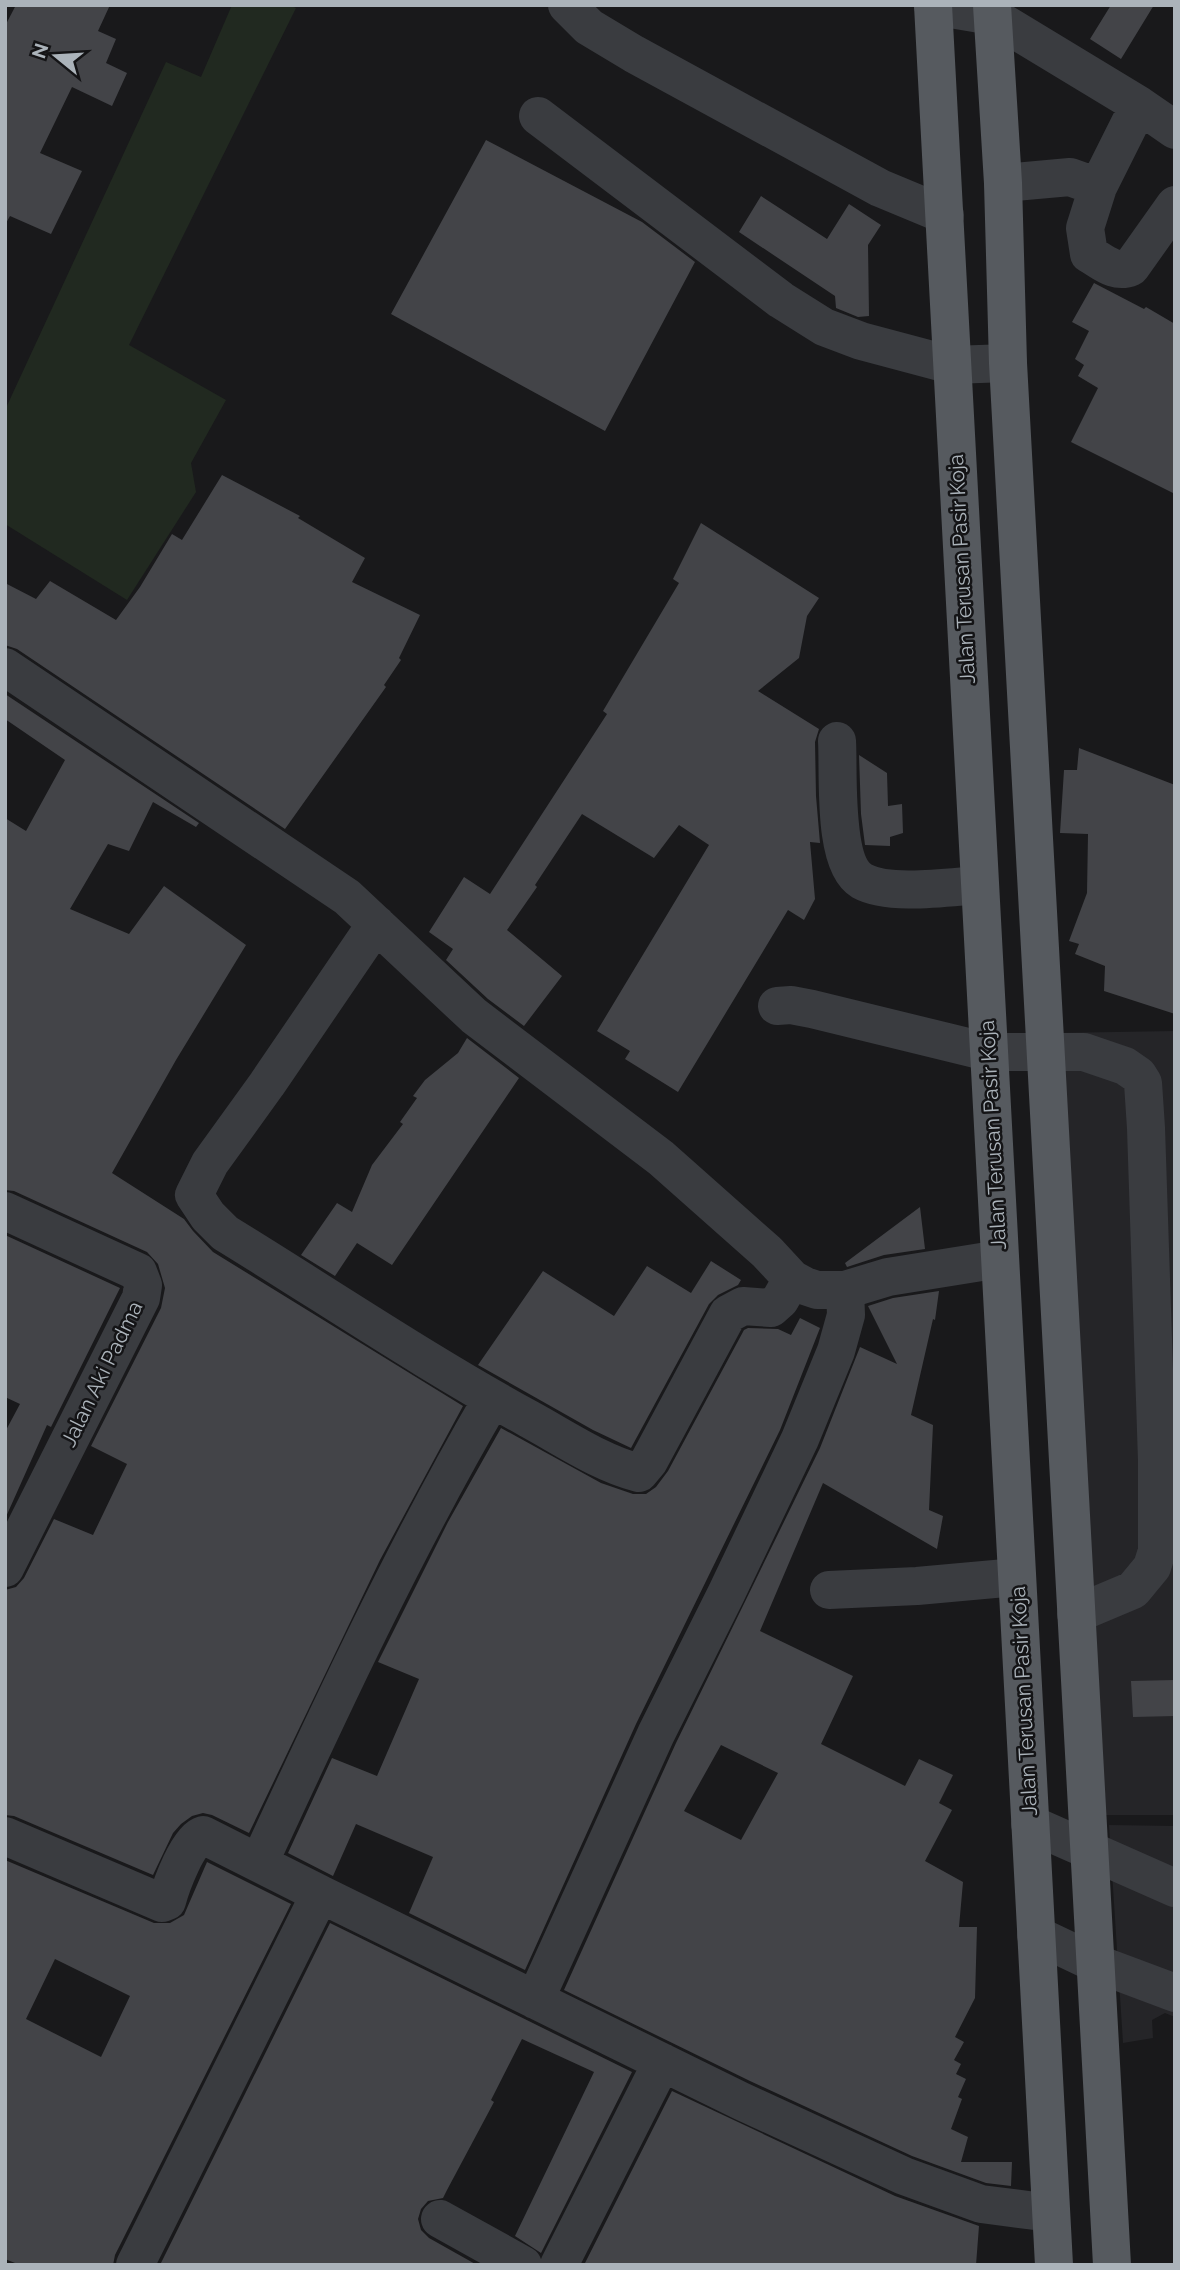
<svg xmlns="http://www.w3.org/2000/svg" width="1180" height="2270" viewBox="0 0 1180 2270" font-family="Raleway,sans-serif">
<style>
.built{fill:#252528}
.green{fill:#212920}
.building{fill:#434448;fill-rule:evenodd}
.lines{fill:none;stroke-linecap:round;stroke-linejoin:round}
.minor{stroke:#3a3c40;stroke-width:38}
.major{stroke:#565a5f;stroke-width:38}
.labels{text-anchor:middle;stroke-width:5;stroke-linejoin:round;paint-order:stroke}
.street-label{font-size:21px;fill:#abb3ba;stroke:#141416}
</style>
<rect width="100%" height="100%" fill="#19191b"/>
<!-- built -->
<path class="built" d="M1175 1031V1815H1104L1055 1033Z
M1109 1825 1175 1826V2017L1165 2013 1152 2020 1153 2038 1123 2043Z"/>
<!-- green -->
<path class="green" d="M232 5H288L296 8 129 345 226 400 191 463 196 492 127 600 5 524V410L166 62 201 77Z"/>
<!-- building -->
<path class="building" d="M16 5H110L98 31 116 39 106 63 127 73 112 106 72 87 40 153 82 171 51 234 10 216 5 225V26Z
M1111 5H1154L1121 59 1090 39Z
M486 140 642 222 695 262 605 431 391 314Z
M761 196 827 239 849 204 881 225 868 245 869 316 858 317 836 308 835 296 739 232Z
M1094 283 1144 309 1146 307 1175 324V494L1071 442 1098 388 1078 376 1084 365 1075 359 1089 331 1072 322Z
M222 475 300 516 298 518 365 558 352 582 420 615 399 658 401 660 384 685 386 687 285 829 17 649 5 645V583L36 599 50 581 116 620 140 587 172 534 182 540Z
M701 523 819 598 807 616 799 658 758 691 819 729 815 742 816 796 820 843 810 842 815 899 804 920 788 910 678 1092 625 1059 630 1051 597 1031 709 845 679 825 654 858 582 814 535 885 537 887 507 930 562 976 524 1026 488 999 446 960 453 949 429 932 464 877 490 894 607 714 603 711 679 583 673 579Z
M5 694 199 823 196 827 153 802 129 851 108 844 70 909 129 934 164 886 246 945 176 1060 112 1173 184 1219 193 1231 213 1252 463 1406 380 1560 249 1833 212 1815 203 1813 192 1816 181 1824 173 1833 153 1875 14 1816 5 1815V1590L16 1587 24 1578 54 1519 93 1535 127 1464 91 1446 161 1308 165 1288 158 1264 147 1252 14 1191 5 1190V818L26 831 65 760 5 719Z
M1079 748 1175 785V1014L1104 991 1105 966 1075 954 1079 944 1069 941 1087 893 1088 834 1060 833 1064 770H1077Z
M859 755 887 773 888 806 902 804 903 833 890 837V846L865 845 861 814Z
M467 1038 519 1078 392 1265 357 1243 335 1276 301 1255 337 1203 352 1212 372 1165 403 1124 400 1122 417 1098 413 1096 425 1080 458 1053Z
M920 1207 925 1249 884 1255 847 1267 845 1263Z
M5 1235 120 1288 51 1427 47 1425 5 1519V1432L20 1404 5 1397Z
M711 1261 741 1280 738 1285 718 1295 709 1304 631 1448 593 1430 478 1365 543 1271 614 1316 647 1266 691 1293Z
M939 1291 935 1320 933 1319 911 1415 933 1425 929 1510 943 1516 937 1549 823 1483 760 1631 853 1676 821 1744 905 1786 919 1759 953 1775 939 1803 952 1810 925 1861 963 1882 959 1927H977L975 1998 955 2037 964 2042 954 2060 961 2064 956 2074 966 2079 958 2097 962 2099 951 2129 968 2137 961 2162H1012L1011 2186 986 2183 912 2156 750 2081 564 1990 676 1743 820 1448 860 1347 897 1364 868 1306 893 1298ZM721 1745 778 1773 741 1840 684 1811Z
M800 1318 820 1328 780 1430 636 1724 525 1970 409 1913 433 1857 356 1824 333 1876 288 1853 332 1758 377 1776 419 1679 378 1662 448 1522 501 1428 601 1483 633 1494H646L656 1487 668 1471 744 1330 748 1328 778 1329 791 1335Z
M1175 1680V1716L1133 1717 1131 1681Z
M5 1860 154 1923H170L184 1915 207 1862 291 1904 115 2255 113 2265H20L5 2259ZM55 1959 130 1996 101 2057 26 2019Z
M330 1923 632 2072 541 2253 515 2236 594 2072 522 2039 491 2100 494 2102 447 2190 443 2198 428 2201 421 2209 418 2219 421 2230 429 2238 477 2265H160Z
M672 2091 895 2196 979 2226 976 2265H584Z"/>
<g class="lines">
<!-- minor -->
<path class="minor" d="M567 5 589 27 634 54 880 188 945 215
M933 6 992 16 1139 105 1175 130
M1139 105 1098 187 1085 228 1089 254C1103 262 1115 274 1131 267L1175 205
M538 116 781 300 824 327 861 341 951 365 1008 363
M1003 183 1070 177 1098 187
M5 667 347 897 474 1016 661 1158 767 1252 792 1279 805 1286 817 1290H845L888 1277 1000 1259
M837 741C839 772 832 864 862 881 889 896 949 887 979 885
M376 924 267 1084 210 1163 194 1195 208 1216 225 1233C326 1295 425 1362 529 1419 564 1438 600 1463 639 1473L649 1461 728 1314 743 1306 771 1308 780 1300 792 1279
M777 1006 791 1005 812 1009 988 1052H1084L1125 1066 1138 1075 1143 1083 1146 1128 1157 1460V1551L1152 1567 1133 1590 1076 1614
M5 1211 138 1272 143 1285 141 1298 5 1568
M829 1590 917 1586 1017 1577
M1030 1824 1175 1888
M5 1836 162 1903 167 1901C171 1886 188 1839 203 1835L320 1894
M259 1863C332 1705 405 1548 492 1399
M1036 1935 1095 1963 1175 1993
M535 2000 656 1734 726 1594 800 1439 836 1351 846 1315 845 1290
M440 2219 523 2265
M135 2265 320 1894 741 2101 904 2176 981 2204 1051 2213
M559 2265 662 2062"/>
<!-- major -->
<path class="major" d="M933 5 1054 2265
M992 5 1003 183 1008 363 1112 2265"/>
</g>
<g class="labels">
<!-- street labels -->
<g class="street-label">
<text transform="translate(962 569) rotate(-93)" y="7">Jalan Terusan Pasir Koja</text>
<text transform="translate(993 1135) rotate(-93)" y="7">Jalan Terusan Pasir Koja</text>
<text transform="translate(102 1374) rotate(-64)" y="7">Jalan Aki Padma</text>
<text transform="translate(1024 1701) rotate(-93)" y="7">Jalan Terusan Pasir Koja</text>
</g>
</g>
<!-- border -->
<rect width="1180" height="2270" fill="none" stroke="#abb3ba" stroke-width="14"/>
<!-- north arrow -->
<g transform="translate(56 56) rotate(288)" stroke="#141416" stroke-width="5" paint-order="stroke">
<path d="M0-5L12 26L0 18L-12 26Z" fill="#abb3ba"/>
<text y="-10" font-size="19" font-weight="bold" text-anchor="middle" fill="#abb3ba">N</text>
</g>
</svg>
